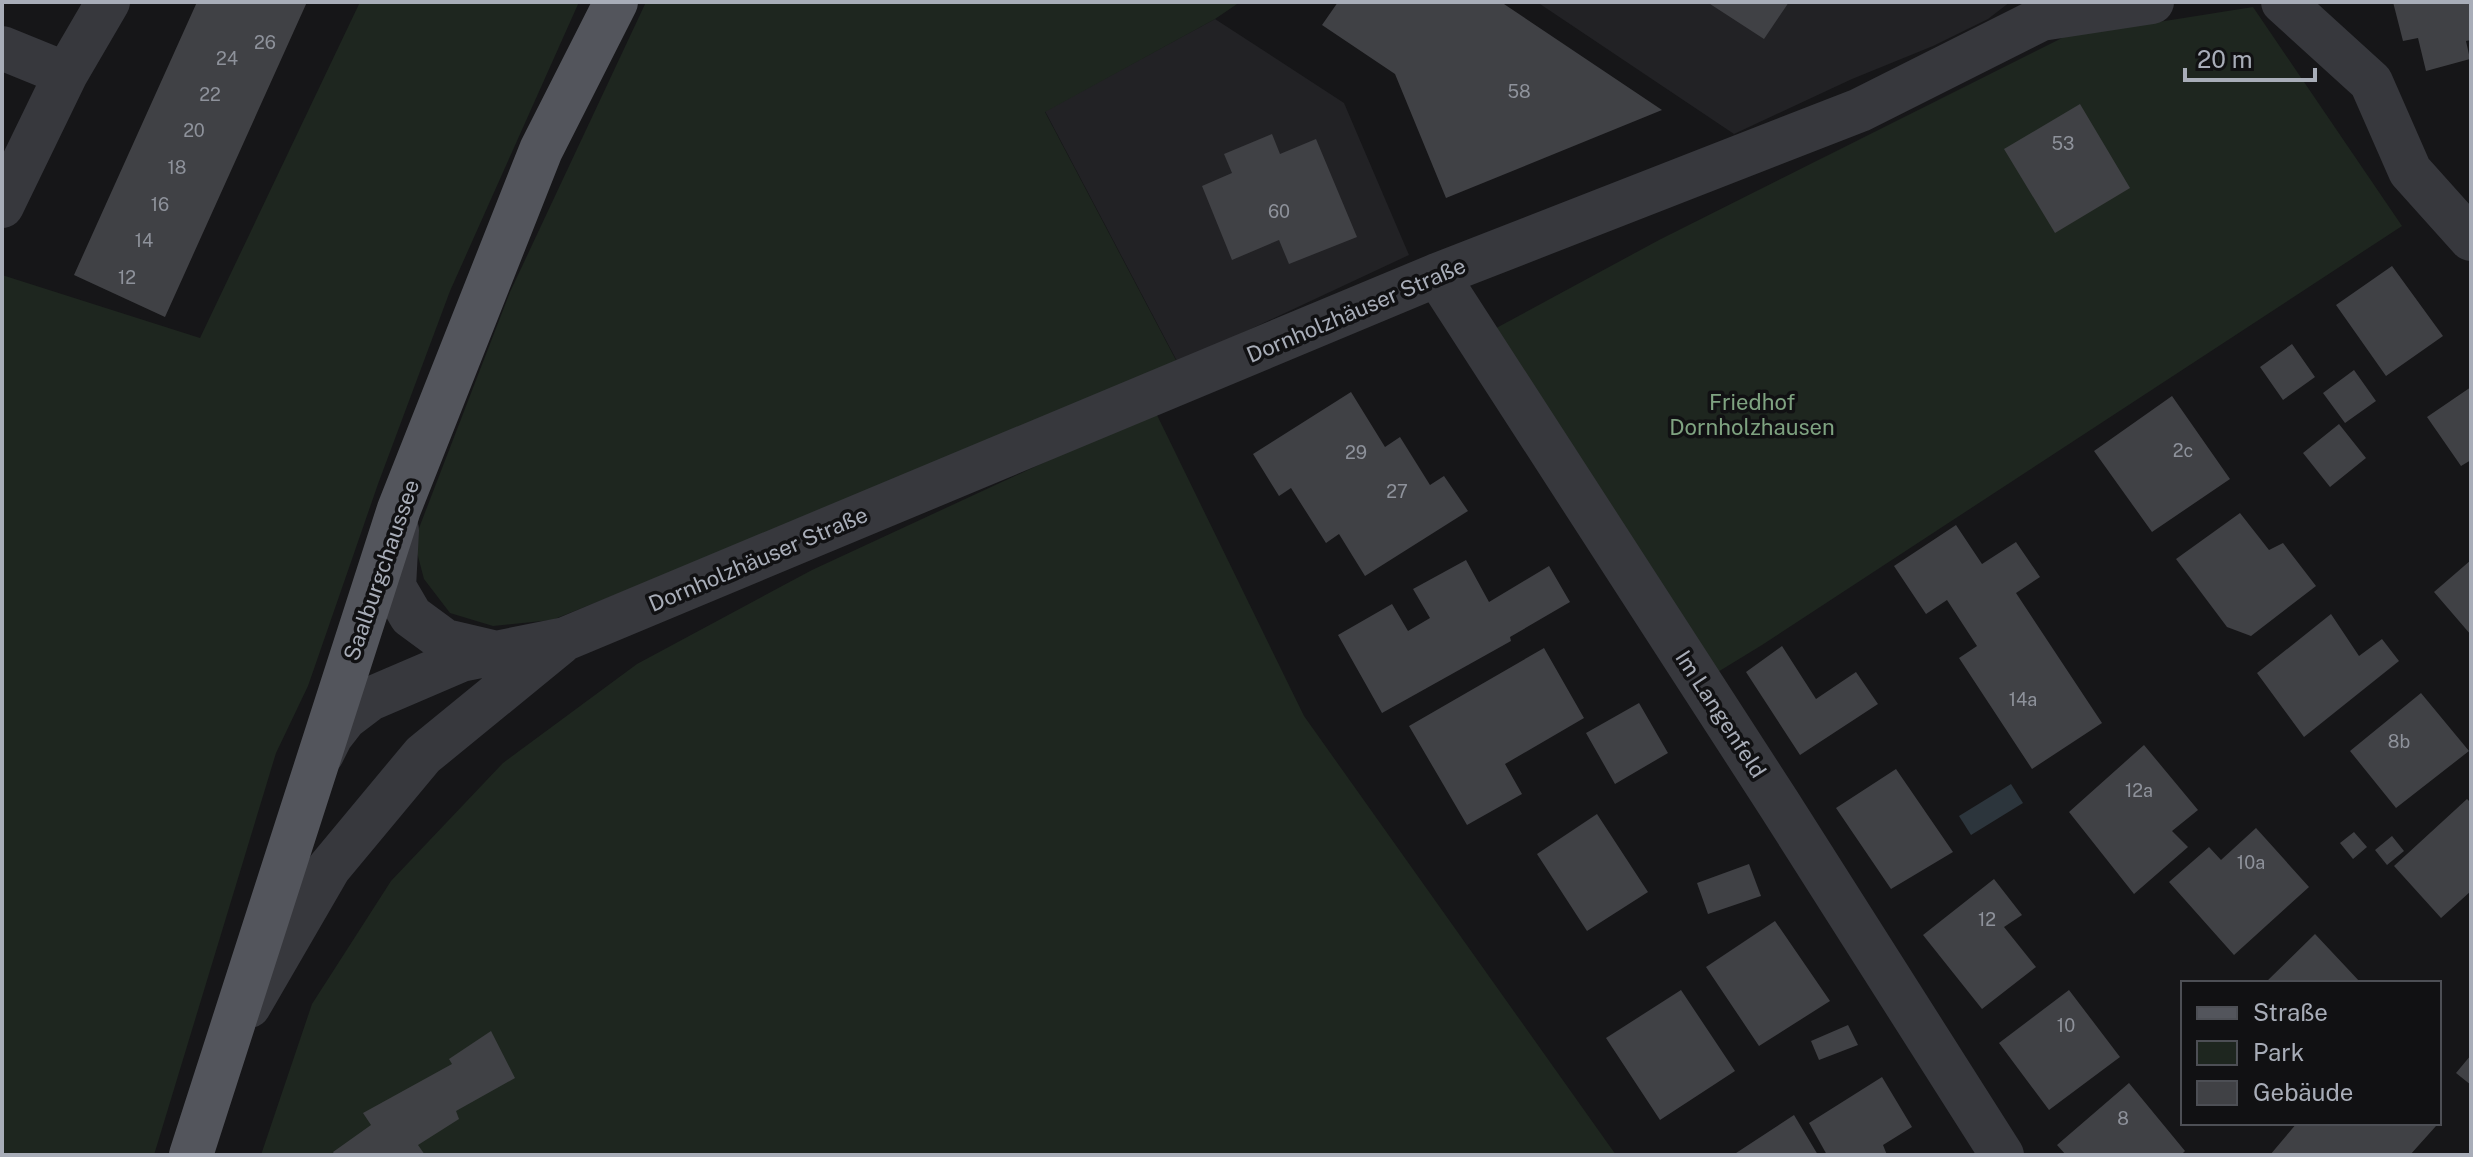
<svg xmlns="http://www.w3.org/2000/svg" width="2473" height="1157" viewBox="0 0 2473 1157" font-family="'Public Sans',sans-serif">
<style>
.built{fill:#222225}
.green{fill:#1e261f}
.water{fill:#2c353c}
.building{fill:#404145}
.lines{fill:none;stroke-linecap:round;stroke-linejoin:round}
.minor{stroke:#37383d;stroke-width:44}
.primary{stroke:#53555c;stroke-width:44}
.labels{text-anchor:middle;stroke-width:7;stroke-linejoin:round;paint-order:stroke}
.number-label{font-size:18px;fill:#8e929b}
.street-label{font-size:22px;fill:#a8adb8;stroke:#111113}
.park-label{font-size:22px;fill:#7fa381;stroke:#111113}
</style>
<rect width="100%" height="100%" fill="#161618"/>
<!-- built -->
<path class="built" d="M1537 2H2010L1988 19 1933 46 1852 79 1734 134Z
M1215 19 1344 103 1409 255 1178 363 1045 111Z"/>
<!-- green -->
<path class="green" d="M360 2H579L450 291 378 484 308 686 276 753 154 1155H2V275L200 338Z
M646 2H1240L1215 19 1045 112 1178 364 796 523 552 620 493 626 450 613 424 579 414 541 510 292Z
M2253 7 2402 226 1762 645 1690 689 1474 340 1659 240 2064 37Z
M1155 411 1304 716 1616 1155H261L312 1004 391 881 503 763 637 664 812 570Z"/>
<!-- water -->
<path class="water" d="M2011 784 2023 803 1971 835 1959 816Z"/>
<!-- building -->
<path class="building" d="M197 2H307L165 317 74 275Z
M1338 2H1501L1662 110 1446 198 1395 74 1322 25Z
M1707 2H1789L1764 39Z
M2393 2H2471V40L2466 41 2470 59 2426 71 2418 38 2403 41Z
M2080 104 2130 188 2055 233 2004 149Z
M1272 134 1280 154 1316 139 1357 237 1289 264 1279 240 1232 260 1202 186 1232 173 1224 154Z
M2392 266 2443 336 2386 376 2336 305Z
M2292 344 2315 377 2283 400 2260 367Z
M2354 370 2376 401 2345 423 2323 393Z
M2471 387V460L2461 466 2427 417Z
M1351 392 1385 447 1400 437 1430 485 1444 476 1468 511 1365 576 1339 534 1326 543 1291 488 1279 496 1253 454Z
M2172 396 2230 479 2152 532 2094 451Z
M2339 424 2366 458 2330 487 2303 453Z
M2240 513 2269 550 2283 543 2316 586 2251 636 2227 627 2176 559Z
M1956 525 1982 564 2016 542 2040 577 2016 593 2102 723 2032 769 1959 658 1977 646 1947 600 1926 614 1894 566Z
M1466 560 1489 602 1549 566 1570 602 1510 637 1511 641 1382 713 1338 635 1392 604 1408 631 1430 618 1413 589Z
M2471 560V635L2434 592Z
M2331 614 2359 656 2382 639 2399 661 2304 737 2257 673Z
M1782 646 1816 699 1856 672 1878 704 1800 755 1746 672Z
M1544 648 1584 718 1505 764 1522 794 1467 825 1409 726Z
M2421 693 2469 751 2396 808 2350 751Z
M1639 703 1668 753 1615 784 1586 733Z
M2144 745 2198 810 2172 831 2188 847 2134 894 2069 812Z
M1896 769 1953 852 1891 889 1836 808Z
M2467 799 2471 803V891L2441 918 2394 866Z
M1597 814 1648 892 1587 931 1537 854Z
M2256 828 2309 887 2234 955 2169 882 2209 847 2221 860Z
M2354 832 2367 847 2353 859 2340 843Z
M2392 836 2404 851 2387 865 2375 850Z
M1749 864 1761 896 1708 914 1697 883Z
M1994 879 2022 915 2004 927 2036 967 1982 1009 1923 935Z
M1775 921 1830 1001 1759 1046 1706 967Z
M2315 934 2361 983H2265Z
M1681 990 1735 1071 1660 1120 1606 1038Z
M2069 990 2120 1057 2049 1110 1999 1043Z
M1848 1025 1858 1045 1819 1060 1811 1041Z
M491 1031 515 1078 456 1111 459 1119 418 1145 425 1155H335L333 1152 371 1125 363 1113 452 1064 449 1059Z
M2471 1055V1085L2456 1073Z
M1882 1077 1912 1127 1883 1145 1887 1155H1827L1809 1123Z
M2129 1083 2185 1151 2181 1155H2066L2057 1145Z
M1794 1115 1818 1155H1733Z
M2297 1123H2432L2436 1126 2410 1155H2270Z"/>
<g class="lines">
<!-- minor -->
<path class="minor" d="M2283 2 2371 82 2410 171 2471 239
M2 48 66 74
M2 206 66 74 108 2
M1437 275 1779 804 2002 1155
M397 530 394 587 411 616 445 641 492 652
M322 754 331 736 345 718 370 699 461 660 565 639 1437 275 1860 110 2041 19 2152 2
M249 1006 329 868 423 755 560 643"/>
<!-- primary -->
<path class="primary" d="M191 1155 399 509 541 150 616 2"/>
</g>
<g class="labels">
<!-- number labels -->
<g class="number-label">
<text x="265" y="49">26</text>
<text x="227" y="65">24</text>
<text x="1519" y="98">58</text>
<text x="210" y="101">22</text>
<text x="194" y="137">20</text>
<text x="2063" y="150">53</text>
<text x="177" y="174">18</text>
<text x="160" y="211">16</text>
<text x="1279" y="218">60</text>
<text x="144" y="247">14</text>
<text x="127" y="284">12</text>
<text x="2183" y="457">2c</text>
<text x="1356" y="459">29</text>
<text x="1397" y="498">27</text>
<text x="2023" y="706">14a</text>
<text x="2399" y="748">8b</text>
<text x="2139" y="797">12a</text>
<text x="2251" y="869">10a</text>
<text x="1987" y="926">12</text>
<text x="2066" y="1032">10</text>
<text x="2123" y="1125">8</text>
</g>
<!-- street labels -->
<g class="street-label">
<text transform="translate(1356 310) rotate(-23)" y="8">Dornholzhäuser Straße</text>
<text transform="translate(758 559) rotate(-23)" y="8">Dornholzhäuser Straße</text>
<text transform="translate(381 570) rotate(-71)" y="8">Saalburgchaussee</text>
<text transform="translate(1721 714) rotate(57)" y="8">Im Langenfeld</text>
</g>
<!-- park labels -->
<g class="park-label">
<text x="1752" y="410">Friedhof<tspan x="1752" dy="25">Dornholzhausen</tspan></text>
</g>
</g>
<!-- border -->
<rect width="2473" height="1157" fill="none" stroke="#a8adb8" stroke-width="8"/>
<!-- legend -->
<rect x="2181" y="981" width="260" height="144" fill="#111113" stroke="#4d4f55" stroke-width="2"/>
<rect x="2197" y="1007" width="40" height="12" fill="#53555c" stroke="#4d4f55" stroke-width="2"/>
<text x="2253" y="1021" font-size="24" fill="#a8adb8">Straße</text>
<rect x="2197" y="1041" width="40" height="24" fill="#1e261f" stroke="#4d4f55" stroke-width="2"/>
<text x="2253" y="1061" font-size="24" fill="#a8adb8">Park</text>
<rect x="2197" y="1081" width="40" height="24" fill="#404145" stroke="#4d4f55" stroke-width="2"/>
<text x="2253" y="1101" font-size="24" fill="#a8adb8">Gebäude</text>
<!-- scale -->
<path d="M2185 68v12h130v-12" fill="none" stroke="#a8adb8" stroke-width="4"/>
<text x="2197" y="68" font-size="24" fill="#a8adb8" stroke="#111113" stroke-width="6" paint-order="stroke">20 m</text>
</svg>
